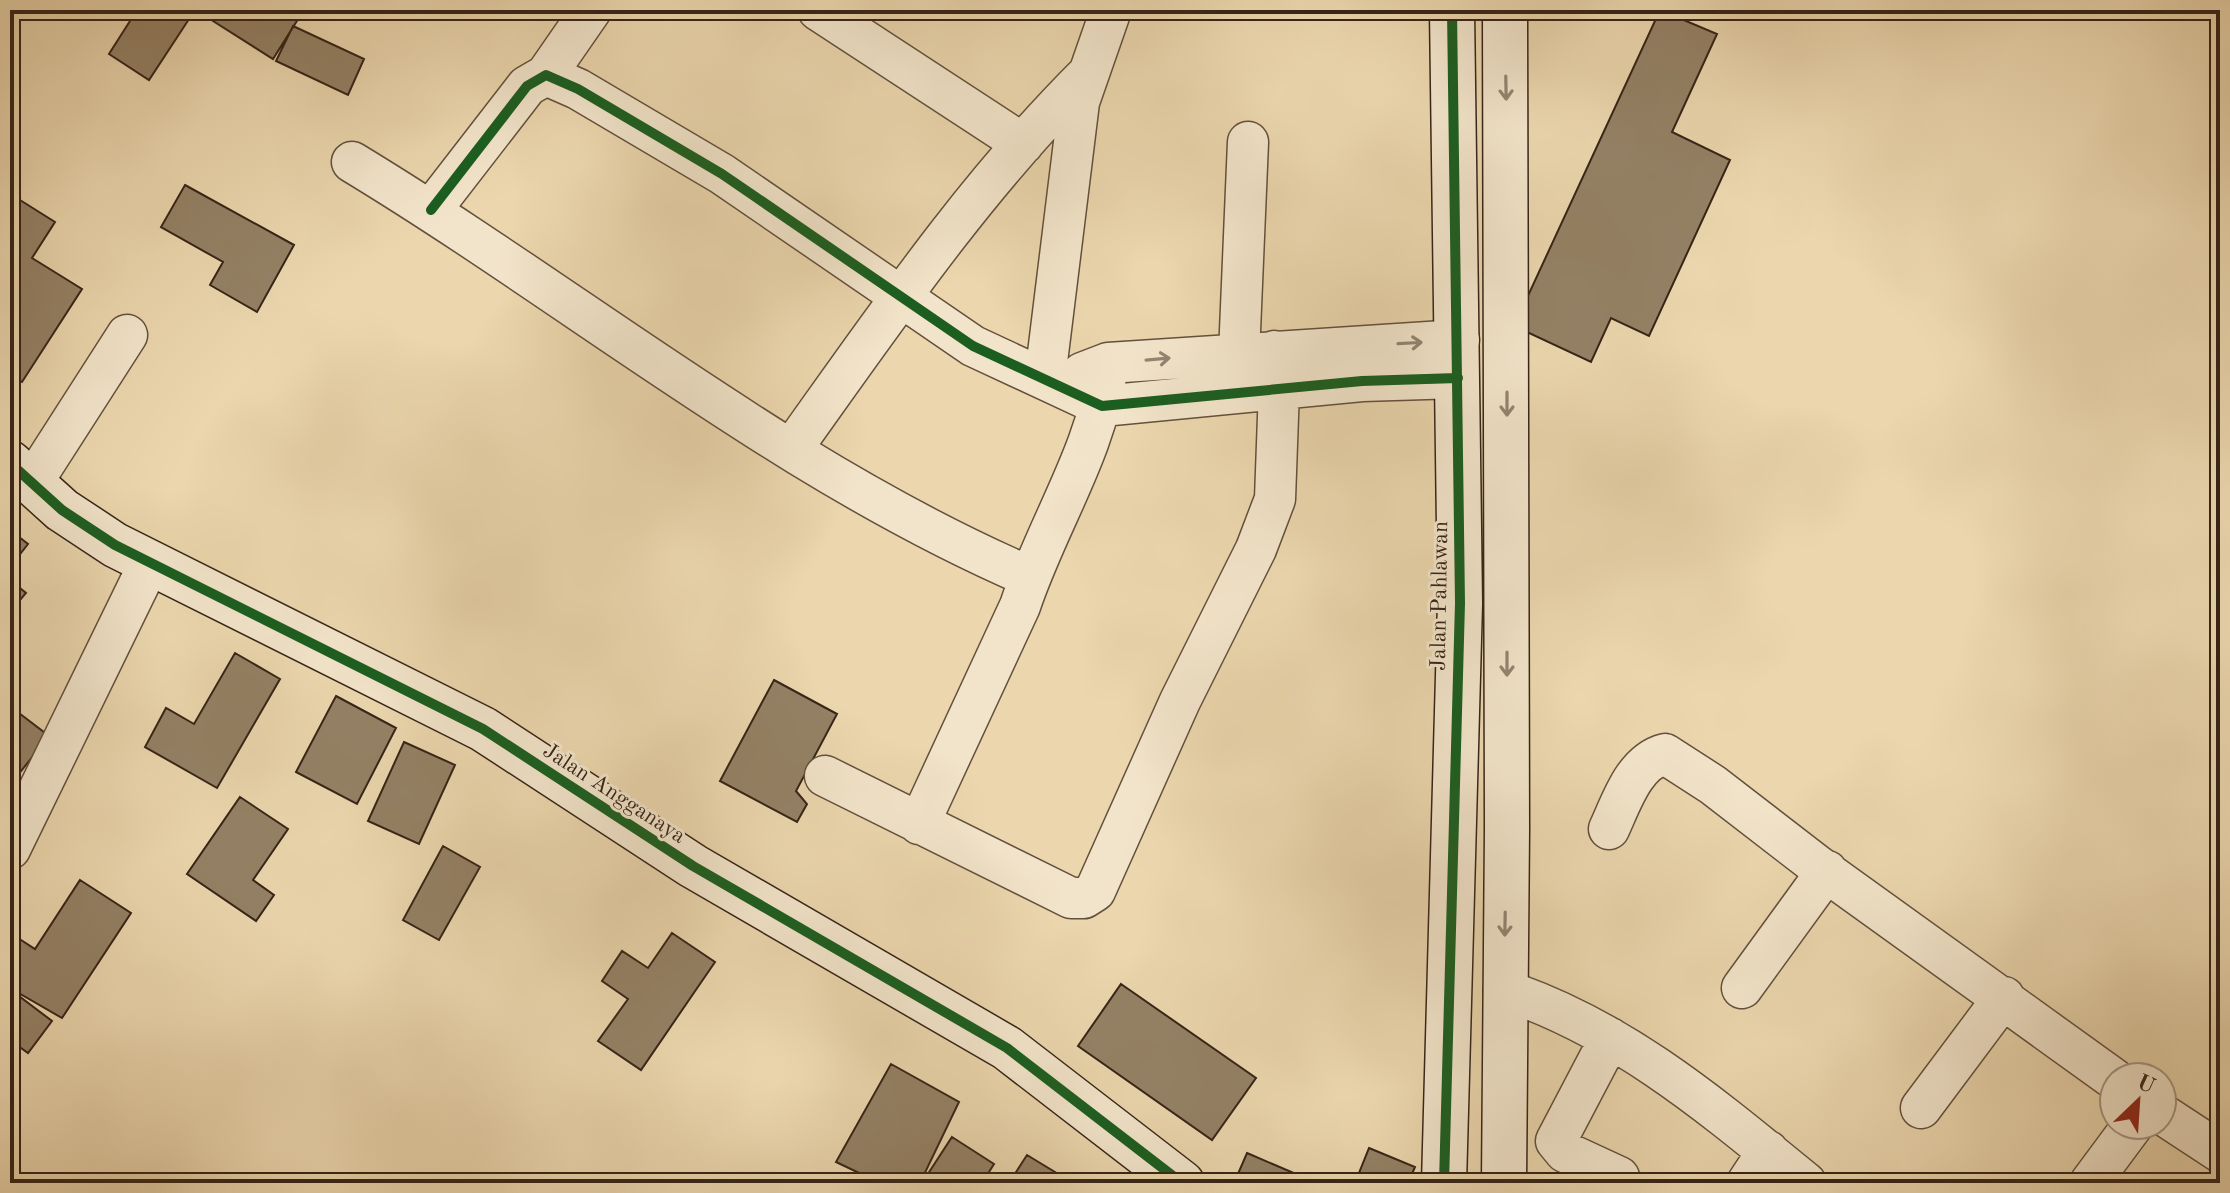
<svg xmlns="http://www.w3.org/2000/svg" width="2230" height="1193" viewBox="0 0 2230 1193" font-family="'Old Standard TT',serif">
<style>
.building{fill:#948165;stroke:#362418;stroke-width:2}
.lines{fill:none;stroke-linecap:round;stroke-linejoin:round}
.street-casing{stroke:#63503d;stroke-width:43}
.secondary-casing{stroke:#362418;stroke-width:47}
.street{stroke:#f2e4ca;stroke-width:40}
.secondary{stroke:#f2e4ca;stroke-width:44}
.cycleway-casing{stroke:#f2e4ca;stroke-width:15}
.cycleway{stroke:#1b5e20;stroke-width:10}
.oneway{stroke:#948471}
.labels{text-anchor:middle;stroke-width:6;stroke-linejoin:round;paint-order:stroke}
.street-label{font-size:22px;fill:#362418;stroke:#f2e4ca}
</style>
<rect width="100%" height="100%" fill="#ebd6ad"/>
<filter id="stains"><feTurbulence type="fractalNoise" baseFrequency=".0025" numOctaves="4"/><feColorMatrix values="0 0 0 0 .2 0 0 0 0 .09 0 0 0 0 .02 0 0 0 .5 -.17"/></filter>
<radialGradient id="worn" r=".72"><stop offset=".6" stop-color="#630" stop-opacity="0"/><stop offset="1" stop-color="#630" stop-opacity=".3"/></radialGradient>
<!-- building -->
<path class="building" d="M137 10 193 13 149 80 109 54Z
M220 10H291L300 16 273 59 213 21Z
M1660 10 1717 34 1672 132 1730 160 1649 336 1611 318 1591 362 1514 326Z
M293 26 364 59 348 95 276 61Z
M185 185 294 245 257 312 210 285 223 262 161 227Z
M12 195 55 222 32 258 82 289 22 382 10 375Z
M10 530 28 544 10 567Z
M10 580 26 593 10 612Z
M235 653 280 679 217 788 145 747 166 708 194 724Z
M774 680 837 714 796 791 807 804 797 822 720 781Z
M336 696 396 728 357 804 296 772Z
M15 710 49 736 10 785V717Z
M404 742 455 765 419 844 368 821Z
M240 797 288 829 253 880 274 895 256 921 187 874Z
M443 846 480 867 439 940 403 920Z
M80 880 131 913 62 1018 10 988V949L18 938 35 949Z
M672 933 715 962 641 1070 598 1041 628 999 602 981 622 951 648 968Z
M1121 984 1256 1078 1212 1140 1078 1046Z
M15 993 52 1021 28 1053 10 1040V1000Z
M891 1064 959 1102 920 1183H880L836 1162Z
M952 1137 994 1164 982 1183H922Z
M1369 1148 1415 1167 1408 1183H1355Z
M1247 1153 1317 1183H1234Z
M1027 1155 1073 1183H1009Z"/>
<g class="lines">
<!-- street casing -->
<g class="street-casing">
<path id="street" d="M818 10 1023 144
M546 75 591 10
M352 162C578 299 786 472 1030 577
M431 210 527 86 546 75 578 89 722 174 973 346 1102 406 1362 381 1458 378
M1082 373 1108 363 1459 340
M1045 378 1079 102 1111 10
M1238 378 1248 142
M791 450C884 320 975 186 1089 73
M32 483 127 335
M825 776 1071 898H1084L1095 891 1180 701 1256 549 1275 499 1279 389 1274 351
M919 824 1020 606C1047 524 1098 450 1108 363
M1609 829C1622 801 1634 762 1665 754L1713 785 1818 866 2114 1079
M10 849 149 564
M1742 988 1827 871
M1504 990C1620 1028 1713 1107 1806 1183
M1610 1038 1556 1141 1565 1152 1619 1177
M1921 1108 2004 997
M2162 1114 2220 1152
M1747 1183 1768 1151
M2090 1183 2133 1125"/>
</g>
<!-- secondary casing -->
<g class="secondary-casing">
<path id="secondary" d="M10 463 62 510 115 545 483 729 693 866 1007 1048 1182 1183
M1444 1183 1460 603 1452 10
M1504 1183 1507 829 1505 10"/>
</g>
<!-- street -->
<use href="#street" class="street"/>
<!-- secondary -->
<use href="#secondary" class="secondary"/>
<!-- cycleway casing -->
<g class="cycleway-casing">
<path id="cycleway" d="M431 210 527 86 546 75 578 89 722 174 973 346 1102 406 1362 381 1458 378
M10 463 62 510 115 545 483 729 693 866 1007 1048 1182 1183
M1444 1183 1460 603 1452 10"/>
</g>
<!-- cycleway -->
<use href="#cycleway" class="cycleway"/>
</g>
<!-- one-way arrows -->
<defs><path id="oneway-shaft" d="M-6 0H5M1.5-3L5.5 0L1.5 3" fill="none" stroke-width="1.6" stroke-linecap="round" stroke-linejoin="round" transform="scale(2)"/></defs>
<g class="oneway">
<use href="#oneway-shaft" transform="translate(1506 88) rotate(89)"/>
<use href="#oneway-shaft" transform="translate(1410 343) rotate(-3)"/>
<use href="#oneway-shaft" transform="translate(1158 359) rotate(-5)"/>
<use href="#oneway-shaft" transform="translate(1507 404) rotate(90)"/>
<use href="#oneway-shaft" transform="translate(1507 664) rotate(90)"/>
<use href="#oneway-shaft" transform="translate(1505 924) rotate(91)"/>
</g>
<g class="labels">
<!-- street labels -->
<g class="street-label">
<text transform="translate(1438 596) rotate(-89)" y="8">Jalan Pahlawan</text>
<text transform="translate(615 792) rotate(33)" y="8">Jalan Angganaya</text>
</g>
</g>
<!-- margin -->
<rect width="2230" height="1193" fill="none" stroke="#ebd6ad" stroke-width="40"/>
<rect x="12" y="12" width="2206" height="1169" fill="none" stroke="#362418" stroke-width="4"/>
<rect x="20" y="20" width="2190" height="1153" fill="none" stroke="#362418" stroke-width="2"/>
<!-- north arrow -->
<g transform="translate(2138 1101) rotate(25)"><circle r="38" fill="#f2e4ca" stroke="#a79783" stroke-width="2"/>
<path d="M0-6L14 30L0 20L-14 30Z" fill="#8f2418"/>
<text y="-12" font-size="22" font-weight="bold" text-anchor="middle" fill="#362418">U</text>
</g>
<rect width="100%" height="100%" filter="url(#stains)"/>
<rect width="100%" height="100%" fill="url(#worn)"/>
</svg>
